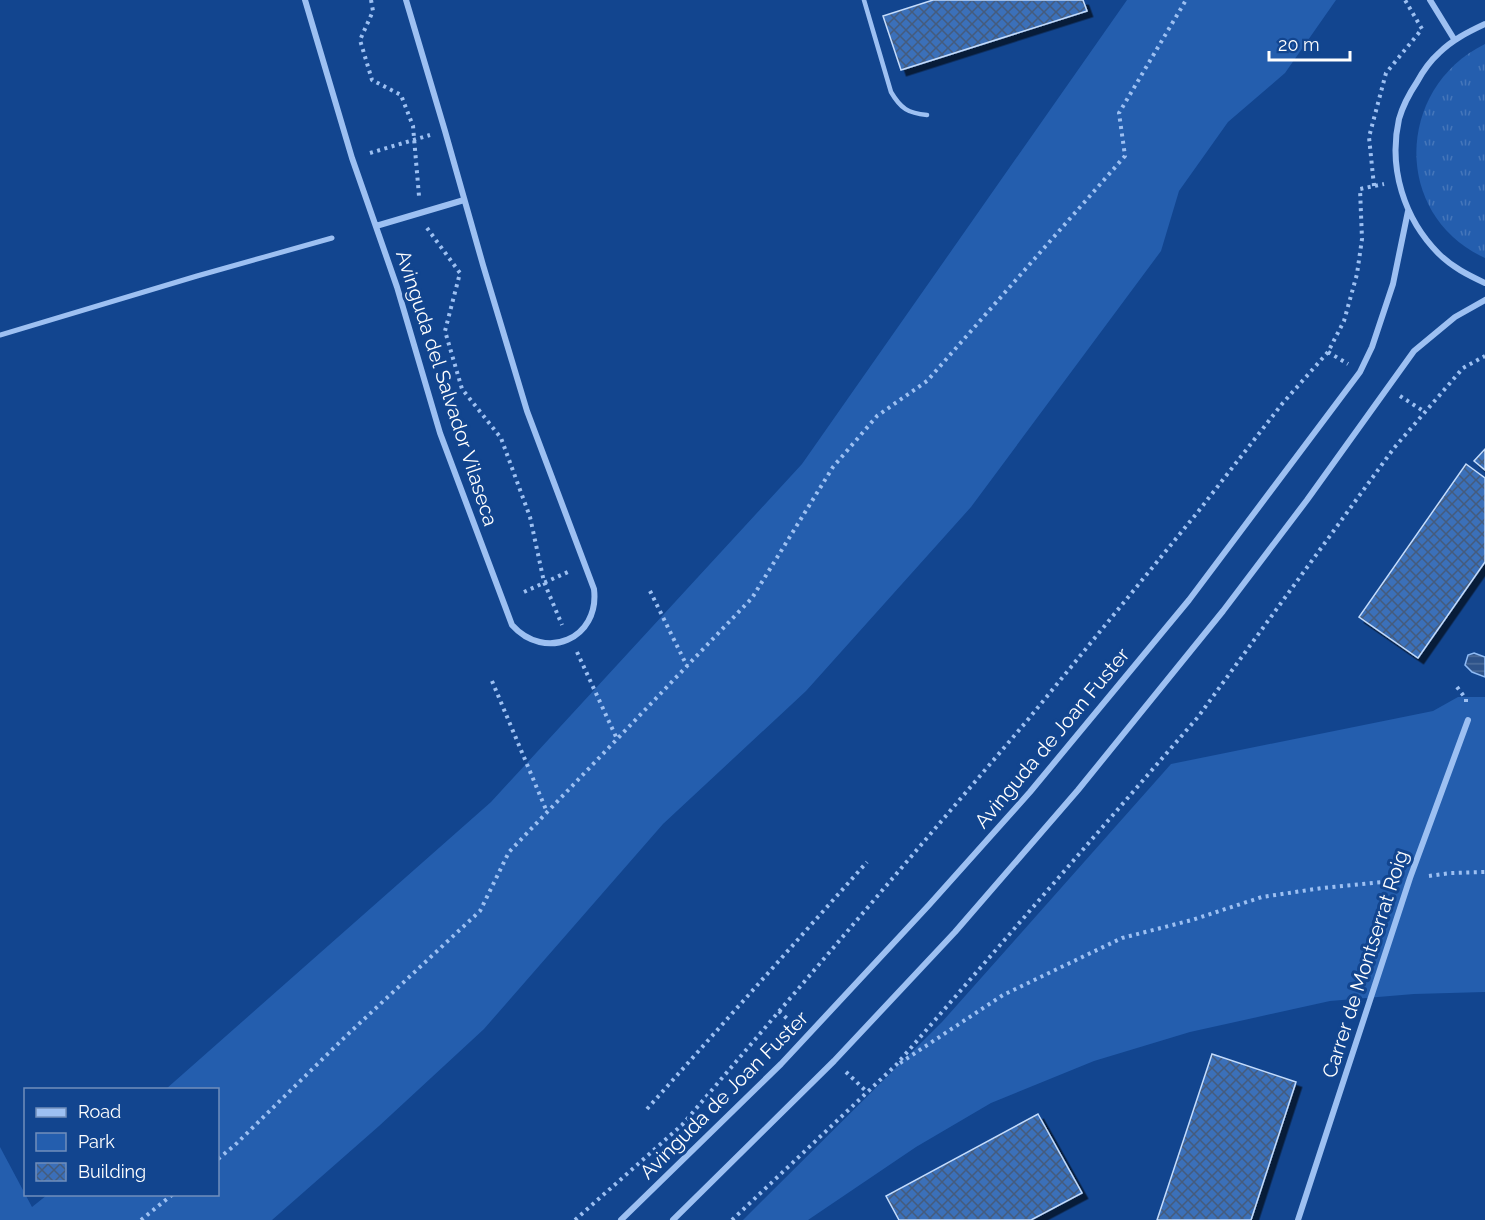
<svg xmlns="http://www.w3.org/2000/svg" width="1485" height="1220" viewBox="0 0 1485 1220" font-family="Raleway,sans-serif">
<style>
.grass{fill:url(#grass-tufts)}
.park{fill:#245eae}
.water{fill:url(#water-rules);stroke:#8fbbf5;stroke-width:1.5}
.building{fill:url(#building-cross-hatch);stroke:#c4dcfc;stroke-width:1.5;filter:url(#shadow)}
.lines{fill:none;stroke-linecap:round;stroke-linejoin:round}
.path{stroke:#9dc0f2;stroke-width:4;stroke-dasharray:3 4.5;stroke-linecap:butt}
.service{stroke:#9dc0f2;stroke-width:4.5}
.pedestrian{stroke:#9dc0f2;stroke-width:5}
.minor{stroke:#9dc0f2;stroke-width:6}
.labels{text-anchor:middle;stroke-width:6;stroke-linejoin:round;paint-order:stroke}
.street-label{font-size:20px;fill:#fff;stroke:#12458f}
</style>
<defs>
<pattern id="grass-tufts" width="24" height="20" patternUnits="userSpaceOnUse" patternTransform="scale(1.5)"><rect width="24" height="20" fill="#245eae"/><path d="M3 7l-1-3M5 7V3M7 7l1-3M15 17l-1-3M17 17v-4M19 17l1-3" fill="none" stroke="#4576ba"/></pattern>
<pattern id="water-rules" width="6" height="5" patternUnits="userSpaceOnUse" patternTransform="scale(1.5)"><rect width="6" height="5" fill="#2e538a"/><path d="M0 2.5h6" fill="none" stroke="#4d6d9c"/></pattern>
<pattern id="building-cross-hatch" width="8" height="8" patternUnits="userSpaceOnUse" patternTransform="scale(1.5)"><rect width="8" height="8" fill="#3b6fb9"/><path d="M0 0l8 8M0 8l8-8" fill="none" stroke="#445c7d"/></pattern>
<filter id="shadow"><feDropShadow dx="5.5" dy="5.5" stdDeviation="0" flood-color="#0009"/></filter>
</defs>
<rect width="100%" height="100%" fill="#12458f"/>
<!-- grass -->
<path class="grass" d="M1485 44V258C1392 216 1395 88 1485 44Z"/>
<!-- park -->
<path class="park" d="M1127 0H1336L1285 73 1228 122 1179 191 1161 251 971 507 806 691 663 824 484 1029 379 1126 272 1220H0V1147L32 1207 47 1195 218 1194V1090L166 1089 491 802 802 464Z
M1458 697H1485V992L1414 994 1330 1001 1190 1032 1094 1061 991 1103 916 1147 808 1220H743L942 1022 1171 764 1433 711Z"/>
<!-- water -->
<path class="water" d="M1474 653 1485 657V677L1472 672 1465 665 1468 655Z"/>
<!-- building -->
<path class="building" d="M933 0H1083L1087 11 901 70 883 16Z
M1485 449V470L1474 461Z
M1466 464 1485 478V562L1418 658 1359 617Z
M1212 1054 1296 1082 1251 1220H1157Z
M1038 1114 1082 1193 1031 1220H899L886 1196Z"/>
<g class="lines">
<!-- path -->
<path class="path" d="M371 0 373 11 360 40 372 80 401 95 413 126 419 196
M370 153 430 135
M1374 186 1369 137 1386 73 1422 29 1405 0
M427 228 460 273 445 331 462 389 501 438 530 517 544 582 562 625
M1328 352 1348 364
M1400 396 1425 412
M650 591 687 666
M524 592 570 571
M577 652 617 739
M492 681 547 812
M1457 687 1466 699V704
M1429 876 1451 873 1485 872
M779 1011 796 1027
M900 1063 1003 995 1122 938 1192 920 1262 897 1322 888 1392 881
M846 1072 867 1092
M647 1109 867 862
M218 1159 235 1145 346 1036 480 911 509 852 752 598 833 467 877 416 927 381 1125 156 1119 113 1186 0
M141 1220 173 1194
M575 1220 682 1125 1026 722 1197 513 1282 404 1328 352 1344 321 1357 274 1362 239 1360 189 1384 184
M732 1220 896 1065 1198 717 1394 448 1463 368 1485 356"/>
<!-- service -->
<path class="service" d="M864 0 891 92C901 109 908 113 927 115"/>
<!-- pedestrian -->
<path class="pedestrian" d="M0 335 197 276 332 238"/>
<!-- minor -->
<path class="minor" d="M305 0 352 158 397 287 440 433 512 625C545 662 600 639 594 589L527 411 483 265 445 131 406 0
M1430 0 1454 39
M1485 24C1468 32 1452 40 1439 53 1430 61 1423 71 1417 82 1409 94 1403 105 1399 119 1388 168 1404 219 1439 254 1452 267 1468 275 1485 283
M376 226 464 200
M621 1220 781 1064 929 905 1030 792 1189 600 1360 372 1372 347 1393 284 1408 211
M673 1220 834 1061 955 932 1078 790 1223 611 1307 500 1414 351 1455 317 1485 300
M1298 1220 1410 878 1468 720"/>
</g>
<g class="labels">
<!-- street labels -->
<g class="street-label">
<text transform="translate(447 388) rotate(72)" y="7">Avinguda del Salvador Vilaseca</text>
<text transform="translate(1052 738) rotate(-50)" y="7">Avinguda de Joan Fuster</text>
<text transform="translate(1365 964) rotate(-72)" y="7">Carrer de Montserrat Roig</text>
<text transform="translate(724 1095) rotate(-45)" y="7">Avinguda de Joan Fuster</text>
</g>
</g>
<!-- legend -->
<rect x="24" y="1088" width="195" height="108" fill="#12458f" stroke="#718fbc" stroke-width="1.5"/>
<rect x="36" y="1108" width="30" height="9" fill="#9dc0f2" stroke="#718fbc" stroke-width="1.5"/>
<text x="78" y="1118" font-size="18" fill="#ffffff">Road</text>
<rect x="36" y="1133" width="30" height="18" fill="#245eae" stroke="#718fbc" stroke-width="1.5"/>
<text x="78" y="1148" font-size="18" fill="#ffffff">Park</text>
<rect x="36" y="1163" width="30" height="18" fill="url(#building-cross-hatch)" stroke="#718fbc" stroke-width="1.5"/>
<text x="78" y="1178" font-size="18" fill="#ffffff">Building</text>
<!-- scale -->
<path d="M1269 51v9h81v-9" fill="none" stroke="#ffffff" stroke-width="3"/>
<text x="1278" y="51" font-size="18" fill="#ffffff" stroke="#12458f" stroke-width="4.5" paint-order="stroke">20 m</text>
</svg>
